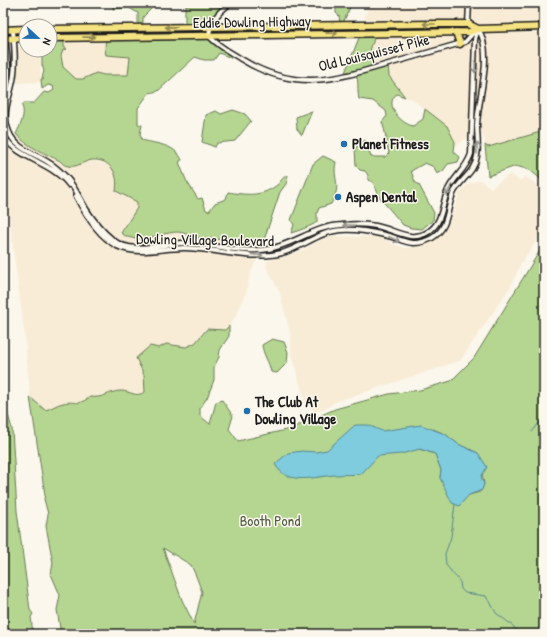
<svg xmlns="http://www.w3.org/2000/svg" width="547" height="637" viewBox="0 0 547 637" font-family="'Patrick Hand',sans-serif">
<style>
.built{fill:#f8ecd6}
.green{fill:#b5d690;stroke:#687956;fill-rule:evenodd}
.water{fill:#7fccde;stroke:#578690}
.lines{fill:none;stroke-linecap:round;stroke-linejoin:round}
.stream{stroke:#578690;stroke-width:1}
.street-casing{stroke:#1c1c1c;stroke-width:7}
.primary-casing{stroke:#1c1c1c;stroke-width:9}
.street{stroke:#fbf7ec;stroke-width:4}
.primary{stroke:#f5e382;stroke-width:6}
.oneway{stroke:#938954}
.oneway2{stroke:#97948e}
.poi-dot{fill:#1f6fb2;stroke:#fbf7ec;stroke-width:1.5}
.labels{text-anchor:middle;stroke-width:3;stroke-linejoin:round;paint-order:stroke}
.street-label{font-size:15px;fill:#1c1c1c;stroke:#fbf7ec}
.poi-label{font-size:15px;font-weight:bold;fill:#1c1c1c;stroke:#fbf7ec;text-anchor:start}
.park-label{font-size:15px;fill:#525d45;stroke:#fbf7ec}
</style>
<rect width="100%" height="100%" fill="#fbf7ec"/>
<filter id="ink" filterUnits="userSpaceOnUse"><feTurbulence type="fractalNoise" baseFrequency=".025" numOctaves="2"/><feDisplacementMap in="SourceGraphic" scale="8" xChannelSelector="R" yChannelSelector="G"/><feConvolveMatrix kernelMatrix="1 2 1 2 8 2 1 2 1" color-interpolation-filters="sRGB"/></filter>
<g filter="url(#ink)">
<!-- built -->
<path class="built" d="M370 3H498L505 7 506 3H544V131L488 147 485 145 484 139 482 135 479 132 475 133 454 147 455 142 447 126 412 99 405 97 389 76 388 64 374 66 369 46 374 33H331L332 29H340V25L366 24 365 16Z
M64 37 106 38 105 50 130 57 129 73 125 76 96 73 83 79 76 80 63 67 61 56 64 47Z
M17 47H26V50H40L41 82 17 83Z
M16 134 25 143 67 166 81 165 91 160 109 165 113 168 119 194 127 195 137 202V208L123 227 140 239 177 232 198 238 206 237 220 240 232 239 263 243 249 278 247 290 235 317 229 326 225 330 207 329 195 343 186 347 166 344 159 348 150 346 139 367 144 375 145 392 139 395 116 391 99 398 90 397 82 403H63L51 409 45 410 30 396 25 337 10 224 4 166 9 143 8 139Z
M510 174 520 181 524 176 544 189V230L521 263 511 286 460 361 337 401 325 409 315 412 306 405 291 354V337L280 293 266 266 267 261 298 252 329 236 381 237 388 240 392 244 405 248 425 245 440 234 450 222 459 193 468 184 480 180 491 188Z"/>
<!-- green -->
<path class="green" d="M113 3H150L152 8 143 17V27L185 26V7L195 3H226L217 13 209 25 216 27V31L223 35 206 38 223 46 233 54 231 58 219 53 214 60H204L195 57 158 91 149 93 138 108V124L142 125 140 134 142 140C156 144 175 144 182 160L179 162 186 180 198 199 202 198 206 210 209 211 215 203 226 199 228 192C246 195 262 197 277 185 281 182 282 177 288 175L286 184 280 192 263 243C242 242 221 239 200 238 192 238 185 232 177 232 157 233 138 246 121 233L137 208V202L116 191C119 174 111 159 92 160 84 161 77 168 68 166 65 166 62 163 60 161 45 153 27 147 16 134 20 126 26 114 22 106L24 103H34L44 92 49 93 54 90 53 86 48 85 42 89 41 79H44L42 78 44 71 42 65V50H50V37H64V47L67 49 63 50 61 56 63 67 76 79H83L96 73 104 75H128L130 57 106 55 105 50 106 32H138V13L129 8 113 9Z
M333 3H352L342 25 340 24 339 16 336 13V5Z
M361 33H374L373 43 370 46 374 66 388 64 389 76 405 97 397 94C383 104 401 124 413 126L423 119 425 109 447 126 455 142 454 152 460 157 458 162 448 164 443 171 437 174 434 167 425 163 411 171 415 182 419 185 434 213 433 220 422 229 411 228 403 225 380 198 373 182 368 180V175L365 171 360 170 356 166 355 148 365 140 371 157H385L389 153C386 142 386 132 382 122L387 116 386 111 373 101 359 99C357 89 359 82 356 73L344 75Z
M233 110 245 114 251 121 235 141 217 143 215 147 202 142 206 115 216 111 221 114Z
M312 111 302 135 297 129 296 117Z
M544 131V182L530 170 516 166 488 176 485 145 488 147Z
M323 156 336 162C332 181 343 183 331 204L319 208 317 213V222C312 226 298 231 291 233L294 225 291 220 313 164Z
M544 244V634H61L57 610 60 595 51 574 53 563 46 526 48 514 44 499 45 495 30 397 45 410C51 409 57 404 63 403 77 400 76 407 90 397 104 399 109 391 121 391 131 391 135 398 145 392L144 375 136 358 150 346 159 348 166 344 186 347 195 343 207 329 225 330 229 326V336L220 350 219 357 214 367V380L207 398 200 408V416L210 424 216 402 222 400 233 416 229 429 238 441 290 429 335 409 389 394 420 390 451 381 474 358ZM433 429 445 434 458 444 478 453 484 484 480 492 469 495 462 502 440 478 441 470 435 454 419 449ZM163 548 191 565 196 576 202 592 194 624 182 600Z
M272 339 284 342 288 352 287 363 277 373 271 372C269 361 263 355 262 345Z
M3 366 7 411 12 429 17 511 30 610 33 614 31 617 33 634H3Z"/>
<!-- water -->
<path class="water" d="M355 425H368L382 431 421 425 445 434 458 444 478 453 487 467 481 477 484 484 482 490 469 495 459 506 452 503 440 478 441 470 435 454 420 449 401 454 378 456 361 474C353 475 345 474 336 475 316 476 287 487 275 464L288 453 302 451 316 452 327 450Z"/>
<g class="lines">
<!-- stream -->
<path class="stream" d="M532 432 539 423 544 420
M454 512 451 537 445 554 446 565 460 582 461 589 465 593 486 596 488 600
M454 512 455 504
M489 600 496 613 512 625 520 634"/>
<!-- street casing -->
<g class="street-casing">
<path id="street" d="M231 3C219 11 210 21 209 36 218 46 230 52 241 59 293 91 330 81 385 65 409 58 434 51 458 44L465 42 476 30
M468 24 469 3
M13 30C14 44 16 59 14 74 12 95 0 111 9 132 16 150 37 154 51 164 57 168 62 173 67 178 75 187 80 199 86 209 93 220 103 232 113 240 132 255 160 244 182 243 210 243 241 254 269 249 295 244 315 226 342 225 353 224 365 224 376 226 393 229 411 243 428 232 444 222 441 203 449 188 456 175 466 169 471 154L475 39 478 29
M3 102C12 81 7 53 4 30
M3 133C11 157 53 162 69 185
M76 196C85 214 98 236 117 246 138 256 161 248 184 248 215 248 250 261 282 253 303 247 320 231 342 230 355 229 372 232 385 235 403 239 412 249 432 238 450 227 446 208 454 192 461 179 475 172 477 156 479 146 477 135 477 125 478 98 494 52 478 29"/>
</g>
<!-- primary casing -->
<g class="primary-casing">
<path id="primary" d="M50 29 431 24H468L478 29
M3 30 26 29
M456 32 460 44
M50 38 469 32 478 29 544 27
M3 39 26 38"/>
</g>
<!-- street -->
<use href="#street" class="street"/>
<!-- primary -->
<use href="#primary" class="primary"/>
</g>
<!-- one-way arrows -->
<defs><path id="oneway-shaft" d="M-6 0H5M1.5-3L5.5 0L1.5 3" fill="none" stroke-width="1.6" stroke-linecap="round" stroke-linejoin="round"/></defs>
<g class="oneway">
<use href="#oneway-shaft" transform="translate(429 24) rotate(-180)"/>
<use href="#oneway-shaft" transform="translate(171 27) rotate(179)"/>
<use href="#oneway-shaft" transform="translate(332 33) rotate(-1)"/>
<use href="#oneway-shaft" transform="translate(89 37) rotate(-1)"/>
</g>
<g class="oneway2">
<use href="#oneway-shaft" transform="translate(475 67) rotate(90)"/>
<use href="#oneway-shaft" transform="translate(477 148) rotate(-90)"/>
<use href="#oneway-shaft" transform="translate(449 190) rotate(116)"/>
<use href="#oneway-shaft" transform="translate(349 225) rotate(-180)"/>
<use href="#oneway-shaft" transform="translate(394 239) rotate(25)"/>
<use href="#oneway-shaft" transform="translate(257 255) rotate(5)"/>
</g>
</g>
<!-- markers -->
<g class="poi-dot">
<circle cx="344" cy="144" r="4"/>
<circle cx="338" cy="197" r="4"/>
<circle cx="247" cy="411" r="4"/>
</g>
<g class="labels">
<!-- street labels -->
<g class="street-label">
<text transform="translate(252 22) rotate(-1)" y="5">Eddie Dowling Highway</text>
<text transform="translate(374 53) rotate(-14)" y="5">Old Louisquisset Pike</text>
<text transform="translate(205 240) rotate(1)" y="5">Dowling Village Boulevard</text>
</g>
<!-- poi labels -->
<g class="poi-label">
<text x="352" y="149">Planet Fitness</text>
<text x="346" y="202">Aspen Dental</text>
<text x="255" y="407">The Club At<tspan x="255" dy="17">Dowling Village</tspan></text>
</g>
<!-- park labels -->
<g class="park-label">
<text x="270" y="526">Booth Pond</text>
</g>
</g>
<!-- margin -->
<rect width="547" height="637" fill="none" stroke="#fbf7ec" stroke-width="16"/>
<rect x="8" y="8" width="531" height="621" fill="none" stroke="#1c1c1c" stroke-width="1.5" filter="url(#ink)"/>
<!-- north arrow -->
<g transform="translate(38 38) rotate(112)"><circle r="19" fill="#fbf7ec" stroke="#a29f99"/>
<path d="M0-3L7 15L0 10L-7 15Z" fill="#1f6fb2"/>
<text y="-6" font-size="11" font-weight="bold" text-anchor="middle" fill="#1c1c1c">N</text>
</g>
</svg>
